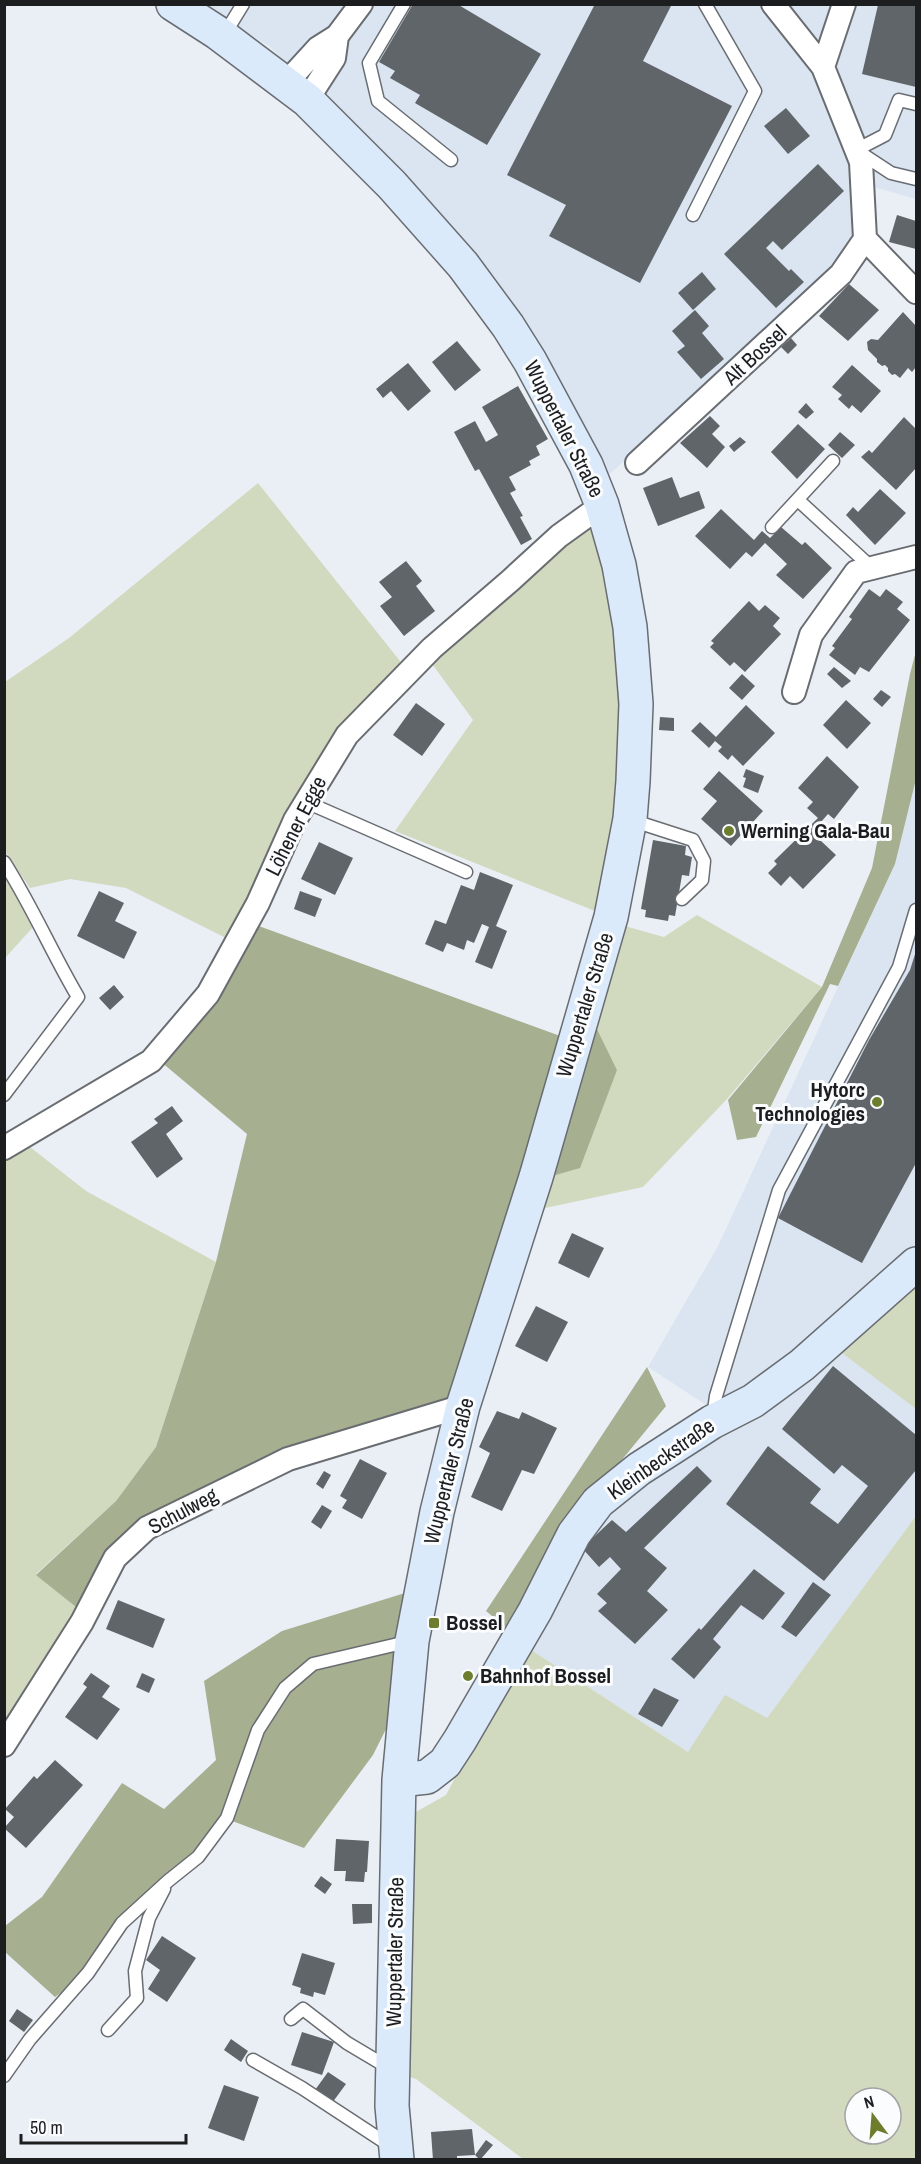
<svg xmlns="http://www.w3.org/2000/svg" width="921" height="2164" viewBox="0 0 921 2164" font-family="'Archivo Narrow',sans-serif">
<style>
.built{fill:#dae5f1}
.green{fill:#d1d9be;fill-rule:evenodd}
.forest{fill:#a6af90}
.building{fill:#60656a}
.lines{fill:none;stroke-linecap:round;stroke-linejoin:round}
.lane-casing{stroke:#696d72;stroke-width:15}
.street-casing{stroke:#696d72;stroke-width:26}
.secondary-casing{stroke:#696d72;stroke-width:36}
.lane{stroke:#fff;stroke-width:12}
.street{stroke:#fff;stroke-width:22}
.secondary{stroke:#dbeafb;stroke-width:33}
.poi-dot{fill:#6c7e2d;stroke:#fafcfe;stroke-width:2}
.labels{text-anchor:middle;stroke-width:6;stroke-linejoin:round;paint-order:stroke}
.street-label{font-size:21px;fill:#1b1d1f;stroke:#fafcfe}
.poi-label{font-size:21px;font-weight:bold;fill:#1b1d1f;stroke:#fafcfe;text-anchor:start}
</style>
<rect width="100%" height="100%" fill="#eaeff5"/>
<!-- built -->
<path class="built" d="M197 5H916V199L856 182 855 239 842 263 736 366 607 476 566 392 522 328 309 85 269 46Z
M916 779V1251L723 1416 648 1367 718 1246 895 864Z
M838 1350 916 1409V1516L767 1718 688 1752 525 1646 603 1514 692 1455Z"/>
<!-- green -->
<path class="green" d="M258 483 404 666 230 940 126 888 70 879 30 888 5 852V682L69 638Z
M582 526 594 527 608 578 617 649 622 714 614 821 595 911 395 831 473 720 430 661Z
M4 869 35 925 5 958H4Z
M697 915 822 987 727 1099 643 1187 536 1210 546 1178 617 1070 597 1029 621 925 664 937Z
M25 1143 86 1191 216 1262 156 1447 116 1501 36 1574 81 1611 5 1737 4 1155Z
M916 1281V1409L838 1350Z
M916 1516V2159H523L416 2079 404 2075 414 1813 446 1795 525 1646 688 1752 725 1695 767 1718ZM855 2098H891V2134H855Z"/>
<!-- forest -->
<path class="forest" d="M916 651V779L895 864 838 986 830 984 756 1137 737 1140 728 1100 822 987 872 868 910 674Z
M256 925 563 1037 447 1403 141 1524 81 1611 36 1575 116 1501 156 1447 216 1262 247 1134 160 1061Z
M597 1029 617 1070 580 1168 545 1178 587 1035Z
M647 1367 666 1406 589 1500 513 1633 486 1611Z
M405 1593 392 1717 373 1755 304 1848 227 1819 198 1857 122 1923 88 1973 55 1997 5 1952V1926L42 1897 122 1783 164 1809 216 1760 204 1681 282 1631Z"/>
<!-- building -->
<path class="building" d="M413 4H457L541 54 487 145 415 103 420 95 390 78 395 71 379 62Z
M595 4H672L643 61 732 106 640 283 549 236 566 205 507 175Z
M878 5H916V87L862 74Z
M786 108 810 136 788 154 764 126Z
M818 164 844 191 782 250 773 241 766 248 789 271 791 269 804 282 776 308 724 254Z
M897 215 916 221V249L889 242Z
M702 272 716 289 693 310 678 293Z
M849 284 879 310 848 341 819 316Z
M695 310 709 326 702 333 724 359 701 379 677 352 685 346 672 331Z
M903 312 916 326V367L912 372 908 368 900 378 895 374 892 375 888 371V368L885 365 882 366 877 362V359L868 350 867 342 871 339 878 340Z
M791 338 797 345 788 354 781 347Z
M457 341 481 370 455 391 432 362Z
M408 363 431 391 408 411 391 391 383 398 376 389Z
M852 365 881 391 861 413 852 405 849 409 838 399 842 395 832 387Z
M518 386 548 439 536 446 540 455 529 461 531 465 509 477 516 490 510 493 523 516 520 517 532 539 521 545 479 469 475 471 454 432 475 421 486 442 498 435 482 407Z
M806 403 814 412 806 419 798 412Z
M710 416 720 426 712 434 725 447 707 468 680 443Z
M904 417 916 429V468L896 490 861 457 869 450 872 453Z
M798 424 825 449 797 479 771 452Z
M840 432 855 445 842 458 828 445Z
M740 437 746 442 734 452 729 446Z
M672 477 680 498 699 491 705 508 658 526 643 488Z
M880 489 906 513 875 545 846 515 853 507 858 512Z
M721 509 754 540 762 531 770 538 781 527 802 545 805 542 832 568 803 599 776 575 787 564 765 543 752 557 746 552 730 569 695 536Z
M406 561 422 581 416 586 435 611 404 636 380 606 392 597 379 582Z
M869 589 880 597 886 589 903 602 897 609 910 620 869 672 860 667 855 675 829 655 835 648 832 646 852 619 849 617Z
M749 601 759 611 765 605 780 618 773 626 781 634 745 672 734 662 730 666 710 647 714 643 711 641Z
M834 667 851 681 842 688 827 674Z
M742 674 755 686 742 700 729 688Z
M881 690 891 697 882 707 873 699Z
M846 700 871 723 847 749 823 725Z
M416 703 445 724 422 756 393 735Z
M746 705 775 733 743 766 732 755 728 760 718 751 722 747 715 741 709 748 691 731 700 722 716 737Z
M660 717 674 718V731L659 730Z
M827 756 859 787 834 819 828 814 821 822 831 831 821 841 836 855 803 889 790 876 781 886 768 873 777 864 774 861 818 818 807 808 813 802 798 788Z
M746 769 764 776 758 793 743 787 746 778 743 777Z
M719 771 763 811 731 846 701 819 717 801 703 789Z
M653 840 686 846 685 855 692 857 689 876 682 875 675 916 669 915 668 921 645 917 646 910 641 909Z
M319 842 353 858 335 895 301 879Z
M480 872 513 885 496 926 507 931 492 969 475 962 489 927 482 924 474 943 467 940 464 950 447 943 443 952 425 944 435 920 446 924 461 885 474 890Z
M99 891 124 903 115 921 137 932 124 959 77 936Z
M300 891 322 899 315 917 294 909Z
M916 951V1163L862 1263 778 1218 869 1040 910 970Z
M114 985 124 997 110 1010 99 998Z
M172 1106 183 1121 166 1134 183 1159 157 1178 131 1142 158 1123 154 1119Z
M572 1233 604 1248 589 1278 558 1263Z
M536 1306 568 1322 547 1362 515 1346Z
M833 1366 916 1435V1470L824 1581 726 1504 768 1446 821 1489 810 1503 838 1524 868 1486 842 1465 834 1474 782 1429Z
M497 1411 519 1419 522 1412 557 1428 534 1474 522 1470 502 1511 471 1497 490 1453 479 1447Z
M360 1459 387 1473 362 1519 342 1508 347 1500 340 1496Z
M697 1466 712 1481 644 1548 667 1568 647 1591 668 1610 635 1644 598 1611 607 1603 597 1594 621 1569 610 1557 599 1567 582 1548 612 1520 626 1532Z
M324 1471 331 1475 323 1489 316 1484Z
M322 1505 332 1511 321 1529 311 1522Z
M754 1569 785 1593 763 1620 741 1605 713 1639 721 1647 694 1679 671 1659 699 1628 701 1630Z
M813 1582 831 1595 796 1637 781 1627Z
M118 1600 165 1619 153 1648 106 1629Z
M91 1673 110 1686 102 1697 120 1709 97 1740 65 1717 87 1687 83 1684Z
M142 1673 155 1679 149 1693 136 1687Z
M654 1688 679 1700 662 1727 638 1714Z
M55 1760 83 1785 26 1848 4 1828 14 1817 5 1809 34 1776 37 1779Z
M336 1839 369 1841 367 1872H365L364 1882 345 1881 346 1871H334Z
M321 1876 332 1884 325 1894 314 1886Z
M352 1904H372V1923L353 1924Z
M162 1936 196 1958 167 2002 148 1989 160 1970 146 1960Z
M302 1953 335 1963 325 1995 314 1992 313 1997 300 1993 301 1988 292 1985Z
M17 2009 33 2020 24 2032 9 2021Z
M302 2032 334 2042 322 2075 291 2065Z
M231 2039 248 2051 241 2062 224 2050Z
M328 2072 346 2084 332 2103 315 2090Z
M224 2085 259 2097 244 2141 208 2128Z
M472 2129 475 2155 457 2156V2160H433L431 2132Z
M486 2140 493 2145 480 2160 475 2155Z"/>
<g class="lines">
<!-- lane casing -->
<g class="lane-casing">
<path id="lane" d="M404 4 369 63 378 101 451 160
M224 35 243 4
M856 150 885 135 899 100 916 104
M859 152 891 173 916 179
M693 215 755 91 705 4
M798 500 871 567
M772 527 833 461
M306 802 466 872
M631 820 693 840 704 861 702 880 682 899
M4 862C32 906 52 953 78 997L4 1095
M713 1418 716 1396 779 1190 899 967 916 910
M291 2019 303 2009 347 2043 389 2068
M108 2030 137 1998 135 1971 149 1918 164 1889
M253 2060 302 2088 392 2147
M4 2076 30 2039 88 1973 122 1923 168 1881 198 1857 227 1818 258 1730 285 1688 313 1664 411 1641"/>
</g>
<!-- street casing -->
<g class="street-casing">
<path id="street" d="M773 4 823 67
M286 83 318 48 337 36 361 4
M307 100 334 58 337 36
M865 239 916 292
M637 463 841 274 865 239 861 162 823 67 844 4
M794 692 811 635 856 572 916 557
M4 1148 151 1061 208 994 258 903 295 820 347 735 432 648 511 580 559 536 602 505
M4 1745 82 1622 115 1558 147 1528 288 1459 463 1406"/>
</g>
<!-- secondary casing -->
<g class="secondary-casing">
<path id="secondary" d="M173 4 218 33 307 100 392 185 463 265 508 326 530 361 586 465 602 505 619 565 630 627 636 704 633 781 630 819 611 917 536 1177 463 1406 437 1512 412 1641 399 1780 392 2106 397 2160
M399 1780 427 1777 445 1763 460 1740 535 1611 574 1534 598 1502 639 1469 712 1422 753 1401 802 1365 916 1264"/>
</g>
<!-- lane -->
<use href="#lane" class="lane"/>
<!-- street -->
<use href="#street" class="street"/>
<!-- secondary -->
<use href="#secondary" class="secondary"/>
</g>
<!-- markers -->
<g class="poi-dot">
<circle cx="729" cy="831" r="6"/>
<circle cx="877" cy="1102" r="6"/>
<rect x="428" y="1617" width="12" height="12" rx="3"/>
<circle cx="468" cy="1676" r="6"/>
</g>
<g class="labels">
<!-- street labels -->
<g class="street-label">
<text transform="translate(755 355) rotate(-43)" y="7">Alt Bossel</text>
<text transform="translate(564 429) rotate(63)" y="7">Wuppertaler Straße</text>
<text transform="translate(296 826) rotate(-63)" y="7">Löhener Egge</text>
<text transform="translate(585 1005) rotate(-73)" y="7">Wuppertaler Straße</text>
<text transform="translate(661 1459) rotate(-35)" y="7">Kleinbeckstraße</text>
<text transform="translate(449 1471) rotate(-76)" y="7">Wuppertaler Straße</text>
<text transform="translate(183 1511) rotate(-28)" y="7">Schulweg</text>
<text transform="translate(395 1952) rotate(-89)" y="7">Wuppertaler Straße</text>
</g>
<!-- poi labels -->
<g class="poi-label">
<text x="741" y="838">Werning Gala-Bau</text>
<text x="865" y="1097" text-anchor="end">Hytorc<tspan x="865" dy="24">Technologies</tspan></text>
<text x="446" y="1630">Bossel</text>
<text x="480" y="1683">Bahnhof Bossel</text>
</g>
</g>
<!-- border -->
<rect width="921" height="2164" fill="none" stroke="#1b1d1f" stroke-width="12"/>
<!-- north arrow -->
<g transform="translate(873 2116) rotate(344)"><circle r="28" fill="#fafcfe" stroke="#a1a3a5" stroke-width="1.5"/>
<path d="M0-4.5L10 22L0 15L-10 22Z" fill="#6c7e2d"/>
<text y="-9" font-size="16" font-weight="bold" text-anchor="middle" fill="#1b1d1f">N</text>
</g>
<!-- scale -->
<path d="M21 2134v9h165v-9" fill="none" stroke="#1b1d1f" stroke-width="3"/>
<text x="30" y="2134" font-size="18" fill="#1b1d1f" stroke="#fafcfe" stroke-width="4.5" paint-order="stroke">50 m</text>
</svg>
